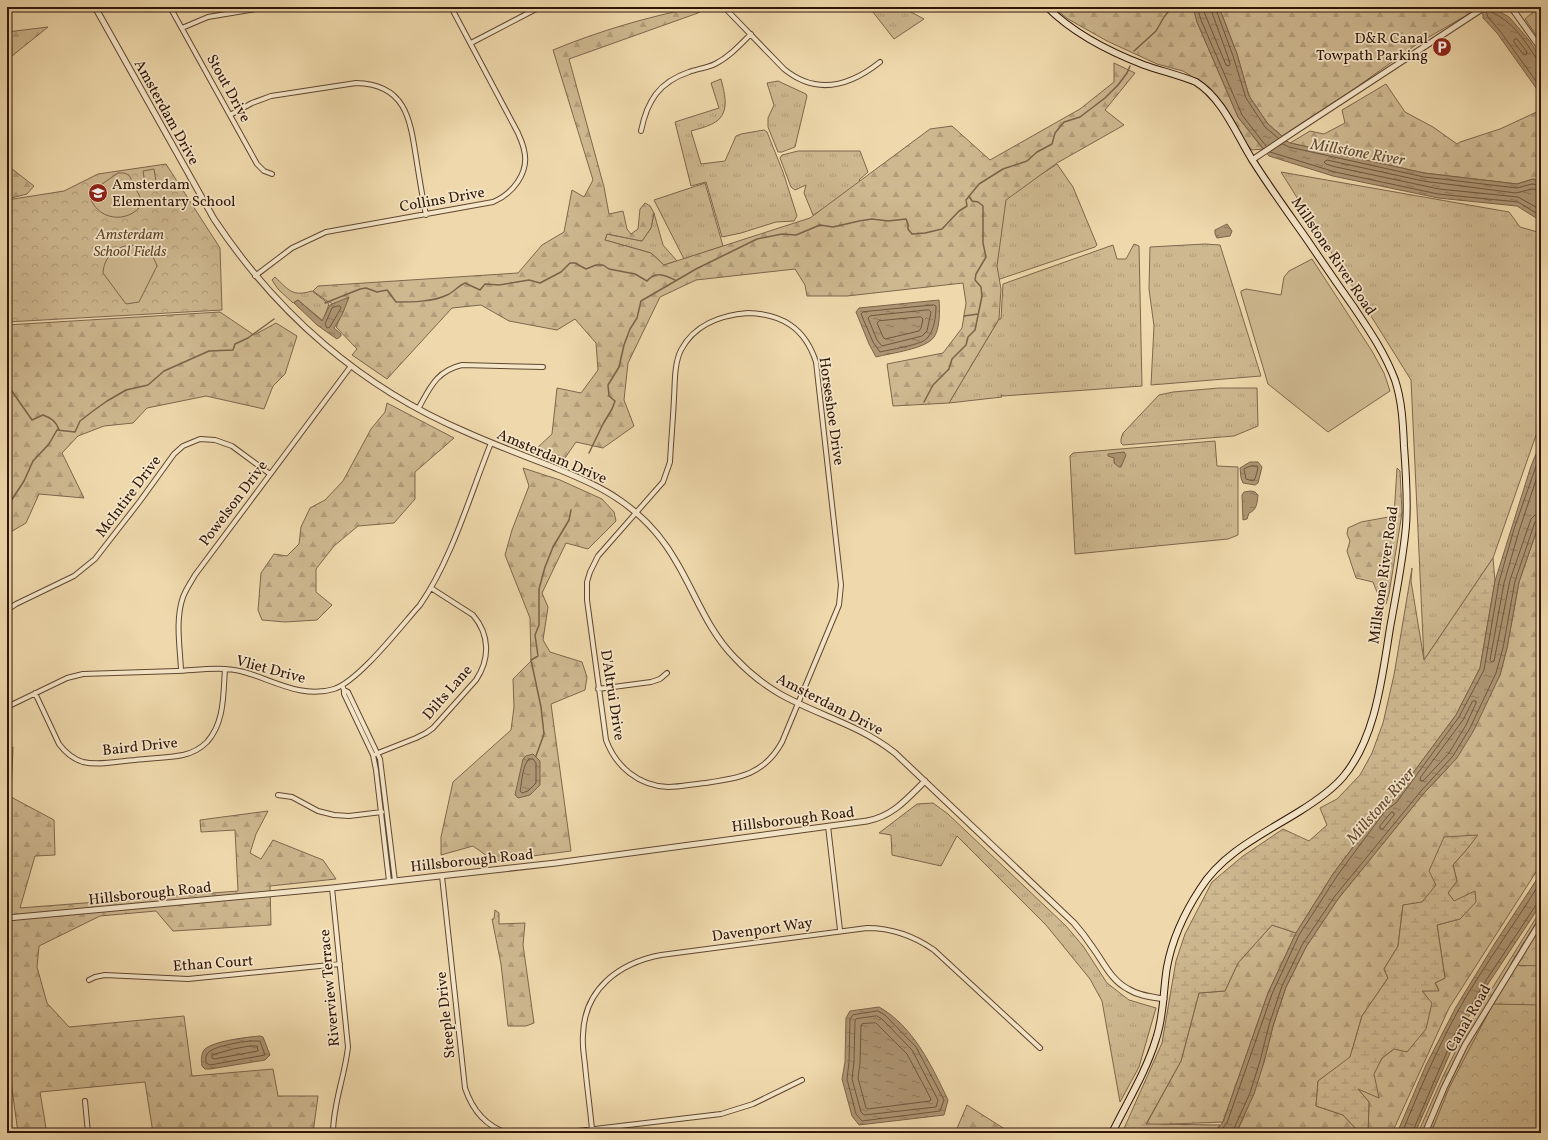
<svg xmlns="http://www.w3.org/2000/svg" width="1548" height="1140" viewBox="0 0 1548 1140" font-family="Vollkorn,serif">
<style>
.grass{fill:url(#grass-tufts);stroke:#7e664c}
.forest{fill:url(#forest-firs);stroke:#7e664c}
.wetland{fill:url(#wetland-marsh);stroke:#7e664c}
.park{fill:url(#park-crowns);stroke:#7e664c}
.garden{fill:#ceb890;stroke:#7e664c}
.water{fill:url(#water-ripples);stroke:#7b6248}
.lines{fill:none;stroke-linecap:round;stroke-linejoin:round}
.shore{stroke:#6e563e;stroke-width:1}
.stream{stroke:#7b6248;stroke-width:1.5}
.minor-casing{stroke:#5f4630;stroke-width:6}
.tertiary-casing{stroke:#5f4630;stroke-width:7}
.secondary-casing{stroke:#2f1507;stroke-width:8}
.minor{stroke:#f5e6c9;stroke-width:4}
.tertiary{stroke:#f5e6c9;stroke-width:5}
.secondary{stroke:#f5e6c9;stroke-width:6}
.labels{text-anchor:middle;stroke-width:3.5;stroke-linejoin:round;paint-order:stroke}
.poi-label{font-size:15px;fill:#2f1507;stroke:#f5e6c9;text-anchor:end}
.street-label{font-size:15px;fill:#2f1507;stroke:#f5e6c9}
.park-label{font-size:15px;font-style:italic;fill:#5f4630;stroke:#f5e6c9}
.water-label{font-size:16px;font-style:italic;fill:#624933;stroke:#f5e6c9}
</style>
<defs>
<pattern id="grass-tufts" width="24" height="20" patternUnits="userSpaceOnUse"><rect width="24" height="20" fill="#ceb890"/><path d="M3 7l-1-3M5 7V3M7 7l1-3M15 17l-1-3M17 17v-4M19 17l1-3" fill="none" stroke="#b19d7b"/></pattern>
<pattern id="forest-firs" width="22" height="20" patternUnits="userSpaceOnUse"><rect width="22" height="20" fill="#ceb890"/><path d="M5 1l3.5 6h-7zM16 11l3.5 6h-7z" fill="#b19d7b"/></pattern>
<pattern id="wetland-marsh" width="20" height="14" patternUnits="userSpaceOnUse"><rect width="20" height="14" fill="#ceb890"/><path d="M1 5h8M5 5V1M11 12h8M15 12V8" fill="none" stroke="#b19d7b"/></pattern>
<pattern id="park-crowns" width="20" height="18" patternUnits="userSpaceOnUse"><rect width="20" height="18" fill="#ceb890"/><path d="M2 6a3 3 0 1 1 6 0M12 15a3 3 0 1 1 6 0" fill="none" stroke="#b19d7b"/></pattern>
<pattern id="water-ripples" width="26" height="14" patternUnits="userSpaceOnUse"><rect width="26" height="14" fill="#ae9674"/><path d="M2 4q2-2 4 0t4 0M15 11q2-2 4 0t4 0" fill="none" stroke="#8e795d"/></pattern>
</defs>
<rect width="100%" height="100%" fill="#efd9ac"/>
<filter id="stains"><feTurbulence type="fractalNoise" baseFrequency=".005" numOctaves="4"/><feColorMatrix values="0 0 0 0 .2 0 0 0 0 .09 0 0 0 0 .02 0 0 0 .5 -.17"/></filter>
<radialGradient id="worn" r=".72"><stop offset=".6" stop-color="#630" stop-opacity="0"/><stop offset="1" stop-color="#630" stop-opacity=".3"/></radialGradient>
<!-- grass -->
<path class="grass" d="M869 7H907L909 11 924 19 894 39Z
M721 79C725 95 731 115 712 124 706 127 698 129 691 131L701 164 725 161 736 136 741 134 764 130 767 132 783 172 797 216 794 221 776 222 741 233 722 237 706 182 691 186 675 122 719 108 711 83Z
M778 81 806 94 807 96 795 147 782 152H778L768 127V118L774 105 767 83Z
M798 151H860L868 172 859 180 861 184 833 204 813 215 804 193 806 185 795 190 791 187 780 158 782 155Z
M1057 164 1073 187 1097 245 1095 247 997 280 995 279 1000 201Z
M1281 172 1509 212 1520 227 1541 233V421L1493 558 1424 660 1411 380Z
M705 183 723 246 684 259 654 200Z
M654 213 663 245 677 261 664 265 651 253 605 240 607 234 642 241 651 228Z
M1134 244 1139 246 1142 386 1003 396 1001 395 1002 397 949 403 999 319H1001L1003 284 1113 245 1117 259H1126Z
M1205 244 1220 245 1261 376 1151 385 1154 326 1149 289 1150 247Z
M275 277C289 290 292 297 312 291L329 304 323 321 298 300 293 303 278 289 272 280Z
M1219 388H1257L1258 426 1234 436 1123 445 1121 443V439L1123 433 1159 395 1173 392Z
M1215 441 1217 466 1238 467V535L1228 539 1075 554 1070 456 1073 453Z
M933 803 948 814 1066 926 1083 946 1107 983 1129 1000 1156 1008 1139 1067 1120 1102 1102 1001 1090 979 1046 925 957 836 941 866 892 855 891 835 879 833 917 804Z"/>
<!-- forest -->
<path class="forest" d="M698 7H707L698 13 569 59 604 187 609 214 623 211 627 229 631 234 638 229 640 209 645 203 650 206 654 213 651 228 642 241 607 234 605 240 651 253 664 265 810 218 930 129 952 126 990 160 1080 109 1114 82V63L1135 73 1105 110 1124 125 1057 163 1006 200 997 266 1001 289 999 319 949 403 893 406 887 364 943 353 962 328 966 303 963 283 847 296H807L805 285 795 269 696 280 660 297 628 363 624 400 634 426 603 448 576 442 565 458 537 448 552 434 557 388 581 393 598 370 596 343 575 319 557 330 509 321 481 305 452 308 387 379 352 355 357 349 336 327 344 309 327 301 313 291 318 286 518 273 542 245 564 232 572 190 584 197 593 180 553 50C599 31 650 16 698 7Z
M1053 7H1193L1197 22 1238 117 1263 149 1252 150 1245 142 1223 105 1209 87 1183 71 1157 64 1107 41 1068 19Z
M1219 7H1468L1472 12 1417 44 1354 89 1282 136 1268 124 1249 96 1237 54Z
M48 27 7 60V32Z
M1386 84 1405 112 1433 127 1457 144 1460 142 1500 129 1541 110V182L1533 179 1517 184 1424 173 1290 143 1310 131 1324 134 1345 123 1342 110Z
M7 165 34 186 27 194 7 199Z
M220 312 254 335 276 323 297 336 285 374 273 386 264 409 206 396 147 408 133 423 104 426 78 436 62 453 84 498 39 494 26 523 7 534V325Z
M387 403 454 438 415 472V499L394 523 358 526 334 546 316 569V592L332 605 317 620 285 622 262 620 258 610 261 573 274 554 287 556 299 544 301 527 310 508 325 500 343 481 371 429 385 412Z
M523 468 560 480 602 499 614 512 616 521 588 549 566 543 542 593 548 607 543 640 550 652 582 662 587 677 585 690 551 704 571 851 494 861 473 846 441 855V837L453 782 511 730 514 707 513 679 531 661 530 618 505 555 512 530 529 486Z
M1397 468 1400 471 1402 513 1389 594 1386 604 1381 602 1373 582 1356 578 1347 551 1350 541 1347 534 1348 528 1361 522 1394 516Z
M1541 518V861L1538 869 1449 1008 1392 1133H1368L1369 1102 1357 1088 1374 1073 1382 1058 1394 1049 1421 991 1439 990 1435 983 1445 978 1437 925 1460 919 1454 901 1448 893 1457 881 1453 865 1467 849 1477 835 1422 903 1403 905 1398 946 1384 969 1388 978 1362 1016 1350 1058 1318 1081 1316 1106 1343 1115 1360 1133H1236L1243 1119 1264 1062 1273 1026 1286 987 1306 947 1338 899 1424 793 1447 769 1500 675 1507 648 1519 582Z
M13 747 11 797 54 820 55 855 35 856 20 908 238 891 235 830 201 832 200 820 268 811 256 834 250 853 261 859 273 840 323 860 336 879 270 886 271 925 173 931 156 911 100 916 39 946 37 967 47 1003 69 1027 184 1016 192 1076 273 1069 278 1096H318L313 1133H153L145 1082 40 1092 46 1128 41 1133H18L7 1052V749Z
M495 910 499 913V924L525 923 523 945 534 1023 526 1026H508L501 964 492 919H494Z
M1541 910V1133H1418L1444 1074 1468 1027Z
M1272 925 1296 933 1268 993 1223 1122 1146 1125 1181 1061 1199 993 1225 991 1238 963Z
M967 1105 1011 1133H955Z"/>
<!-- wetland -->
<path class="wetland" d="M1493 558 1495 581 1480 668 1456 715 1393 800 1383 807 1333 874 1296 933 1272 925 1238 963 1225 991 1199 993 1181 1061 1146 1124 1220 1125 1214 1133H1122L1162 1043 1176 961 1185 934 1212 882 1243 856 1283 829 1309 841 1327 825 1320 808 1337 799 1360 775 1372 753 1383 723 1394 675 1412 568 1411 581 1424 660Z
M1478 835 1467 849 1453 865 1457 881 1448 893 1454 901 1475 891 1476 902 1460 919 1437 925 1445 978 1435 983 1439 991H1422L1432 1003 1426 1029 1407 1052 1394 1049 1382 1058 1374 1074 1379 1098 1358 1089 1369 1102 1368 1133H1360L1343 1115 1316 1106 1318 1081 1350 1057 1362 1016 1388 978 1384 969 1398 946 1403 905 1422 902 1436 885 1429 871 1444 837Z"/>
<!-- park -->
<path class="park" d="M1539 7H1541V42L1525 19Z
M166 164 220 248 222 310 7 322V200L64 191 98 174Z
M1541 915V966L1510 965Z
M1493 1004 1541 1005V1133H1431L1449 1088Z"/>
<!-- garden -->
<path class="garden" d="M154 169 157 187 146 189 143 171Z
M118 173H124L129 175 143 203C128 226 94 220 89 193Z
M130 245C144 246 153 253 157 266L139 302 126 304 103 273C104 257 115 247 130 245Z
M1312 259 1372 351 1384 373 1390 391 1328 432 1268 384 1241 293V291L1246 289 1281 295 1284 277 1289 271Z"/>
<!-- water -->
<path class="water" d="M1193 7H1219L1237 54 1249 96 1268 124 1282 136 1285 140 1290 143 1424 173 1517 184 1533 179 1541 182V221L1517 206 1438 198 1333 176 1269 156 1238 117 1197 22Z
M1478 7H1492L1509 17 1529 40 1541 58V95L1497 33 1483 18V15Z
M1227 224 1232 231 1230 236 1217 238 1215 234V230Z
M349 297 342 315 334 328 341 334V336L337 339 317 325 294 303 298 300 322 321 330 305Z
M939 300C940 309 940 329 934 337 926 349 891 353 876 357L869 344 856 312 859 308Z
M1541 442V518L1519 582 1507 648 1500 675 1474 730 1457 758 1424 793 1338 899 1306 947 1286 987 1273 1026 1264 1062 1254 1094 1236 1133H1214L1223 1122 1268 993 1296 933 1333 874 1383 807 1393 800 1456 715 1480 668 1495 581 1531 466Z
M1124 452 1126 455 1121 467H1119L1114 463V458L1108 456V454Z
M1250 462H1258L1262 467 1258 483 1255 485 1243 483 1241 478 1240 468Z
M1251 491 1255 492 1258 495C1257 503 1257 510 1249 513L1247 519 1243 520 1242 495 1244 492Z
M533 754 540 761V785L530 795 518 798 515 795 523 759 526 756Z
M1541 873V904L1486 987 1458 1035 1415 1133H1397L1426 1065 1456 1007 1495 943Z
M879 1007C913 1026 932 1066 948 1100L944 1115 859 1125 852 1116 842 1079 845 1062 846 1018 850 1011Z
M260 1036 263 1037 270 1055 265 1060 210 1069H205L202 1066C201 1060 201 1055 204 1050 212 1041 248 1037 260 1036Z"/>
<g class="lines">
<!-- shore -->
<path class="shore" d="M1197 7 1201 20 1242 115 1266 146
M1202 7 1226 65 1229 66 1230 64 1228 57 1210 7
M1215 7 1233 56 1246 98 1265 127 1278 138
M1489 7 1491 12C1512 21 1524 39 1536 58L1541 59
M1486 11 1488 17 1500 31 1541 88
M1515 39H1517L1527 52 1526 55 1523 54 1514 42Z
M1283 144 1289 147 1424 177 1517 188 1532 184 1541 185
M1270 152 1335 172 1438 194 1518 202 1541 216
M1541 190 1532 189 1516 193 1423 181 1327 160 1324 162 1326 164 1336 167 1439 189 1518 197 1541 210
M934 305 936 306C936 316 934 334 925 340 918 345 889 350 880 352L873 342 861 314 863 312Z
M338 306H340L341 308 330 327 327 328 325 324 332 308Z
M929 310 931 312 927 331 922 336 882 346 877 340 868 318 870 316Z
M921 317 923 319 921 328 919 331 885 339 883 337 877 323 879 321Z
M1541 465 1519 531 1504 583 1490 660 1492 662 1494 661 1510 580 1531 519 1535 515 1541 514
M1251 466H1257L1258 468 1255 479 1253 481 1246 479 1244 469Z
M1473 701H1476V703L1466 725 1449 753 1423 781H1421L1420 778 1463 720Z
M529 759H533L536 763V783L528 791 522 793 520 791C522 782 522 766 529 759Z
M1392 812 1394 813V815L1383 829H1380V826Z
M878 1011 885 1015 916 1047 944 1100 940 1111 862 1121 856 1114 847 1079 849 1062 850 1019 853 1015Z
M877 1016 882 1019 912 1050 938 1100 936 1107 864 1115 861 1112 852 1079 854 1062 855 1021 856 1019Z
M876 1023 907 1054 931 1099 930 1101 868 1109 866 1108 858 1078 860 1063 861 1026 862 1024Z
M250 1041H260L265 1055 210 1065 206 1063C206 1060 205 1057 207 1054 212 1046 241 1042 250 1041Z
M250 1046H257L258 1051 214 1059 212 1058V1055L233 1049Z
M1219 1133 1227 1123 1272 994 1299 935 1337 876 1385 811 1396 803 1459 717 1484 670 1499 582 1514 529 1541 452
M1232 1133 1250 1093 1260 1061 1269 1025 1282 986 1302 945 1335 896 1421 791 1453 756 1470 728 1496 673 1503 648 1515 581 1535 522 1538 519H1541
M1402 1133C1419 1091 1437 1049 1459 1009 1484 965 1515 924 1541 881
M1412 1133 1455 1033 1483 985 1536 905 1541 903"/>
<!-- stream -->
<path class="stream" d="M1134 51 1156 31 1164 17 1172 7
M325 303 360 289 366 288 377 292 387 290 396 302C411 302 433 302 447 295 454 292 458 286 465 283L480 290 485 284 499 285 529 280 540 283 561 272 570 263H575L586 269 596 265H603L609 269 635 274 647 281C656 271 664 275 675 280
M964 316 978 314
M7 384 32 420 43 415C51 418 56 421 59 430
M924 402 933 385 949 369 952 359 966 345 968 337 975 330 982 296 981 287 975 280 976 274 986 257 983 243V206L978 202 972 201 969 196
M589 453 603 424 612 409 615 401 609 396 608 385 619 367 624 345 630 329 637 318 641 301 696 269 757 239 782 234 796 235 820 225 833 227 859 221 872 219 888 221 906 219 908 224V229L912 234 925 233 942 229 959 211 967 206 966 200 979 184 1003 169 1027 161 1037 152 1052 144 1055 133 1064 122 1080 117 1105 98 1118 85 1127 73 1130 66
M7 507 24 481 33 461 49 444 57 430 75 432 80 421 93 411 107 401 126 390 148 385 164 371 209 351 233 350 235 344 248 338 274 319
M536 756 544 734 541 707 531 660 538 656 535 635 539 625V589L545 567 553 547 569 520 571 510"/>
<!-- minor casing -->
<g class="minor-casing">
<path id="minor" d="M170 7 257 164 264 171 272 174
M724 7 784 69C817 96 850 86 880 62
M182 28 208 17 268 7
M471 43 540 7
M230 115 252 103 271 96 356 83C405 84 410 118 416 157 419 176 422 195 426 215
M641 131C647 101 659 82 689 72 697 69 707 68 715 64 729 57 740 45 751 34
M255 276 292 248 326 232 493 202C512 194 530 173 524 150 523 144 520 138 518 133L451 7
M748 313C782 314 805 328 816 362L841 585 839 605 782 742C764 775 739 778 705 783 693 784 680 787 668 787 639 786 616 767 606 740L587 600V582L590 572 598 556 663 482 670 462C671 441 673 420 674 398 675 383 674 364 681 350 694 325 721 315 748 313Z
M418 409C430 388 436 371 462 365L543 367
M7 610 16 604 74 576 95 559 140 501 174 454 183 446 200 439 215 440 232 446 270 474
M181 670C180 647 175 620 183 597 186 589 191 582 195 575L351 366
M342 685 344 690V694L373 755 376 770 389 881
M598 689 651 682 660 679 667 673
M344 690 348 692 380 759 395 881
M35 693 59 744C65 752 73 759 83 762 99 766 119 761 135 760 151 758 168 758 183 755 192 753 201 748 207 742 225 722 223 694 225 669
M7 707 67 678 83 674C115 673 146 672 177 671 199 670 222 666 244 672 273 680 302 699 334 689 359 681 401 626 420 605 452 559 470 495 491 443
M373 755 416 738 426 733 433 728 476 680C490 659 490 635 473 615L431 588
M278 795 292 797 318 811 334 815 349 816 382 812
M828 826 840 930
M442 876 465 1088C472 1109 486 1126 507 1133
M332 888 348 1047C345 1076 333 1103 333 1133
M89 980 95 977 105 975 188 979 340 964
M85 1101 88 1133
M592 1129C590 1108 587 1087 585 1065 584 1055 582 1045 583 1035 584 989 619 963 661 955L867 928C892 928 914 936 934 950L1040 1048
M561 1133 721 1114 753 1104 802 1080"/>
</g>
<!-- tertiary casing -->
<g class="tertiary-casing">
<path id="tertiary" d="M95 7 214 219C277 314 362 388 466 432 495 445 524 456 553 467 577 477 600 486 621 501 644 517 663 538 677 563 696 595 708 631 735 658 748 672 763 684 780 694 819 716 858 724 895 753L1074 923C1081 931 1087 939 1093 948 1104 963 1111 980 1128 989 1139 996 1152 997 1164 999
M1511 7 1541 49
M1252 160 1297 130 1485 7
M7 918 332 888 556 863 867 821C893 816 907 799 925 781
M1425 1133 1444 1088 1465 1045 1541 921"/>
</g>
<!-- secondary casing -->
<g class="secondary-casing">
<path id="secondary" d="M1047 7C1072 32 1110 52 1144 65 1161 71 1179 75 1196 82 1223 99 1236 134 1253 161 1270 188 1289 214 1308 241 1323 263 1338 285 1353 306 1369 330 1385 353 1395 380 1402 401 1403 424 1404 446 1406 473 1408 499 1406 526 1403 560 1396 594 1390 628 1382 677 1376 738 1343 777 1331 791 1316 801 1300 811 1265 833 1223 852 1200 889 1185 912 1172 940 1167 967 1163 991 1164 1016 1156 1039 1146 1072 1127 1102 1112 1133"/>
</g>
<!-- minor -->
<use href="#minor" class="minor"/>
<!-- tertiary -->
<use href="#tertiary" class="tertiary"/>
<!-- secondary -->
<use href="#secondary" class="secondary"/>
</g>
<!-- icons -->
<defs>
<g id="parking-disc" transform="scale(1)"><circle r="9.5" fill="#8f2418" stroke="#f5e6c9"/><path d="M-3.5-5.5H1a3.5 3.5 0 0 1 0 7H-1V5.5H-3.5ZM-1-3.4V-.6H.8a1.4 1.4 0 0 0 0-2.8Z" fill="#fff"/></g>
<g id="school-disc" transform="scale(1)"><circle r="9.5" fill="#8f2418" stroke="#f5e6c9"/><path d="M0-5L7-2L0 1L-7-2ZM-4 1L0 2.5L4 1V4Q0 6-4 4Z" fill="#fff"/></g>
</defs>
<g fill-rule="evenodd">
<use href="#parking-disc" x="1442" y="47"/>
<use href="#school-disc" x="98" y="193"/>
</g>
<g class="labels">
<!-- poi labels -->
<g class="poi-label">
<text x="1428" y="43">D&amp;R Canal<tspan x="1428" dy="17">Towpath Parking</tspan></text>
<text x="112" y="189" text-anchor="start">Amsterdam<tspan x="112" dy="17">Elementary School</tspan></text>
</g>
<!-- street labels -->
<g class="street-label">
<text transform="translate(229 88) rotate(61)" y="5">Stout Drive</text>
<text transform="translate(167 112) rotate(61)" y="5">Amsterdam Drive</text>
<text transform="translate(442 199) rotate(-10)" y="5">Collins Drive</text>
<text transform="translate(1334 256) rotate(56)" y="5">Millstone River Road</text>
<text transform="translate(832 411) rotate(82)" y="5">Horseshoe Drive</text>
<text transform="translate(552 456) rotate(23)" y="5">Amsterdam Drive</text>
<text transform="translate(128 496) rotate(-53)" y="5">McIntire Drive</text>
<text transform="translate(233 503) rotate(-53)" y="5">Powelson Drive</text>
<text transform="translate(1383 575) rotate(-82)" y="5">Millstone River Road</text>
<text transform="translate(271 669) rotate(15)" y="5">Vliet Drive</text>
<text transform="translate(447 692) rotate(-49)" y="5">Dilts Lane</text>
<text transform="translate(613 695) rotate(81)" y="5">D'Altrui Drive</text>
<text transform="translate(830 704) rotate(27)" y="5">Amsterdam Drive</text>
<text transform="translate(140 746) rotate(-6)" y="5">Baird Drive</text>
<text transform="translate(793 819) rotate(-7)" y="5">Hillsborough Road</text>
<text transform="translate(472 860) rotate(-6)" y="5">Hillsborough Road</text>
<text transform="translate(150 893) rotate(-6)" y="5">Hillsborough Road</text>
<text transform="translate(762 929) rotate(-8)" y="5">Davenport Way</text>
<text transform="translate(213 963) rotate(-4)" y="5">Ethan Court</text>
<text transform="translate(329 988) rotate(-95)" y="5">Riverview Terrace</text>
<text transform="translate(445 1015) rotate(-96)" y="5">Steeple Drive</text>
<text transform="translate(1468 1018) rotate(-60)" y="5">Canal Road</text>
</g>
<!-- park labels -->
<g class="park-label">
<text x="130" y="239">Amsterdam<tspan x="130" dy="17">School Fields</tspan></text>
</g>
<!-- water labels -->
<g class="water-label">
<text transform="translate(1358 151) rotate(10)" y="6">Millstone River</text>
<text transform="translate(1380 805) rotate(-49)" y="6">Millstone River</text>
</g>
</g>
<!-- margin -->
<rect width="1548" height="1140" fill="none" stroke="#efd9ac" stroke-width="24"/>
<rect x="8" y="8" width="1532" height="1124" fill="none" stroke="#2f1507" stroke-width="2"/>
<rect x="12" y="12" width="1524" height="1116" fill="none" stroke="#2f1507"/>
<rect width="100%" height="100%" filter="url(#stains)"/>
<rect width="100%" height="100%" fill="url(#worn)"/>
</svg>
